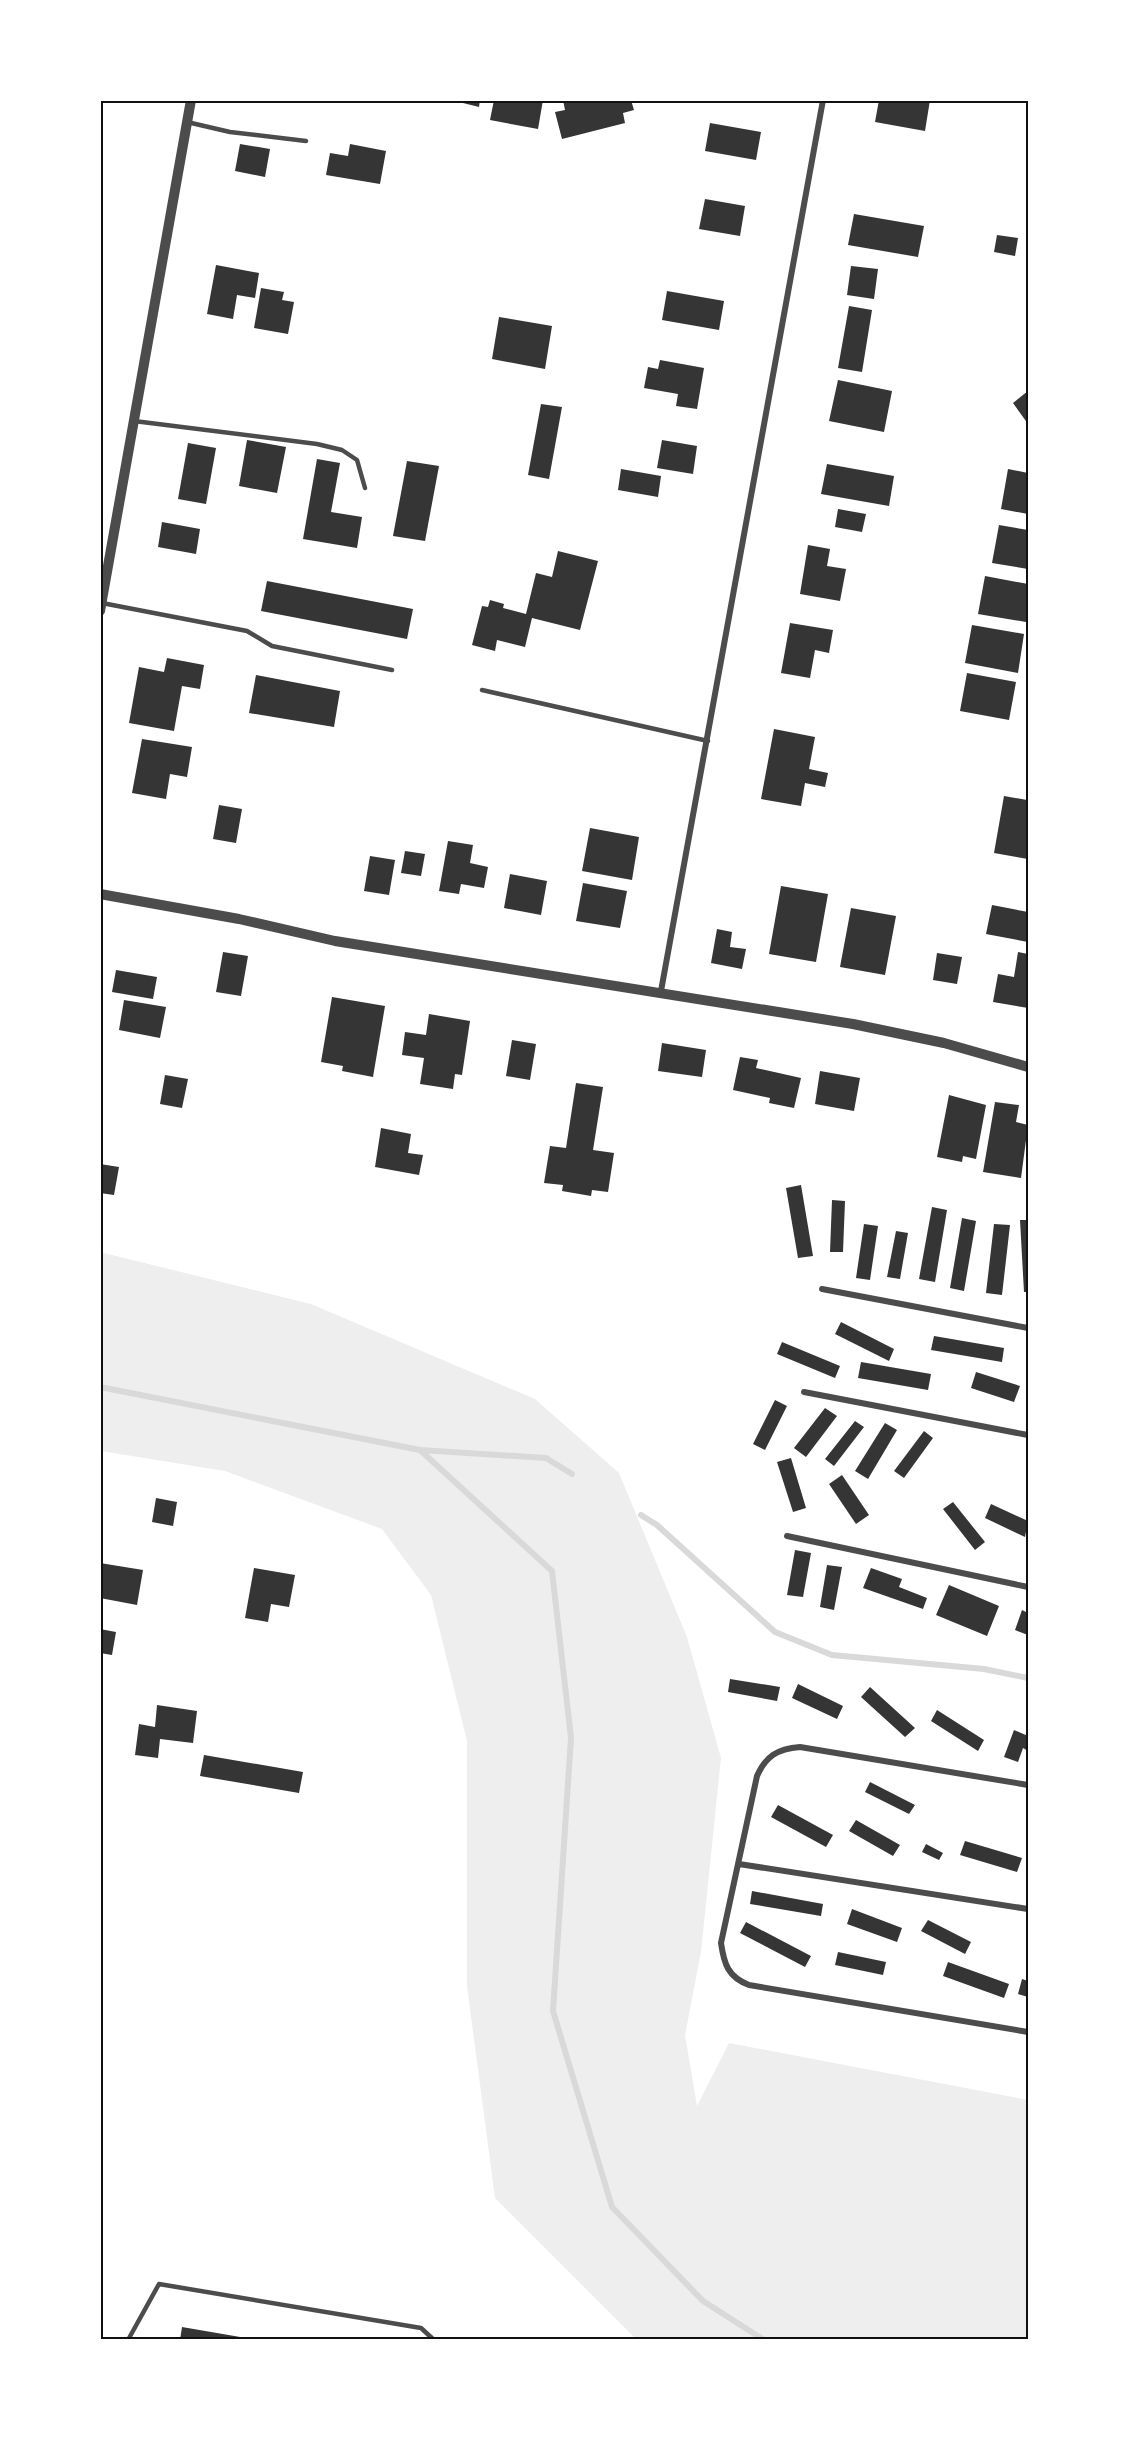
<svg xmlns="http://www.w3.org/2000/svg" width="1129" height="2440" viewBox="0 0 1129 2440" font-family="Signika,sans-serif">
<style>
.green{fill:#eee}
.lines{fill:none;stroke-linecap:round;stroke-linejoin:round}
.stream{stroke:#d9d9d9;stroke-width:6}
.building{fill:#353535}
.service{stroke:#4c4c4c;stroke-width:4.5}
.minor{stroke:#4c4c4c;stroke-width:6}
.tertiary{stroke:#4c4c4c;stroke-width:10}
.neatline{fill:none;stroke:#111;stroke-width:2}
</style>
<rect width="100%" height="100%" fill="#fff"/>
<!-- green -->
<path class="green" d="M100 1252 311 1304 535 1399 619 1473 687 1637 721 1758 701 1952 685 2035 697 2106 729 2043 1028 2100V2339H636L495 2198 467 1986V1741L431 1595 382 1529 225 1471 101 1451Z"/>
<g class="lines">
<!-- stream -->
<path class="stream" d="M100 1387 420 1450 546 1458 572 1474
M420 1450 552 1571 571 1738 553 2011 612 2207 703 2301 764 2340
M641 1515 657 1525 775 1632 832 1655 984 1669 1028 1678"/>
</g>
<!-- building -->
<path class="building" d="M451 100H480L479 107Z
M494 100H543L538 129 490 120Z
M563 100H631L634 110 623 113 625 123 562 139 555 112 565 110Z
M879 100H930L925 131 875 122Z
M710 123 761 132 756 160 705 151Z
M240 144 270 149 265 177 235 171Z
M350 144 386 151 380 184 326 175 330 153 348 156Z
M705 199 745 206 740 236 699 229Z
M854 214 924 226 918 257 848 245Z
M997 235 1018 238 1015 256 994 252Z
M216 265 259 273 255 298 237 295 233 319 207 314Z
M851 266 878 269 874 299 847 295Z
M261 288 284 292 282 300 294 302 288 334 254 328Z
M667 291 724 301 719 330 662 320Z
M849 306 872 310 862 372 838 368Z
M499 317 552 326 545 369 492 359Z
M660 360 704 368 697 409 676 406 678 394 644 388 648 367 658 369Z
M838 380 892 391 884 432 829 421Z
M1028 391V424L1013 403Z
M541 404 562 407 549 479 528 475Z
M247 440 286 447 277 493 239 486Z
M662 440 697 446 693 474 657 468Z
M188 443 216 448 206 504 178 499Z
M317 459 340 463 331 512 362 517 357 548 303 539Z
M407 461 439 466 425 541 393 536Z
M827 464 894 476 889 506 821 494Z
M621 469 661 476 658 497 618 490Z
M1008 469 1028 473V514L1001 509Z
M838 509 866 514 862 532 835 527Z
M162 522 200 529 196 554 158 547Z
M999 525 1028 530V569L992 563Z
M808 545 830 549 827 566 846 569 840 601 800 594Z
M558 551 598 561 580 630 532 618 525 647 497 640 495 651 472 645 482 606 488 607 490 600 504 604 503 608 526 614 536 573 552 577Z
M985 576 1028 584 1026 622 978 614Z
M267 581 413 609 407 639 261 611Z
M790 623 833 630 829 653 815 650 810 678 781 673Z
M972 625 1024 634 1018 673 965 663Z
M167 658 204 665 200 689 182 686 174 731 129 723 139 667 164 672Z
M967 673 1016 682 1009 720 960 711Z
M256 675 340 691 334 727 249 713Z
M774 729 815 737 809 769 828 773 825 787 805 783 801 806 761 799Z
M142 739 192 747 187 777 170 774 166 799 132 793Z
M1004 796 1027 800 1028 859 994 853Z
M219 805 242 809 236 843 213 839Z
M590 828 639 837 632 880 582 871Z
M448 841 473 845 470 863 488 867 484 888 461 884 459 894 439 891Z
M405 851 425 854 421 876 401 873Z
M370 856 395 860 389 895 364 891Z
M510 874 547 881 541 915 504 908Z
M583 883 627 891 620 928 576 921Z
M781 886 828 894 816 962 769 954Z
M992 905 1028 912V942L986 934Z
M851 908 896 916 885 975 840 967Z
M717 929 732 932 730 947 746 949 742 969 711 963Z
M223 952 248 956 241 996 216 992Z
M1018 952 1028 954V1008L993 1002 998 974 1014 977Z
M937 953 962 957 957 984 933 980Z
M116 970 157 977 153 999 112 992Z
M332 997 385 1006 373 1077 342 1071 343 1066 321 1062Z
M124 1000 166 1007 160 1038 119 1030Z
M429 1014 470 1021 462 1075 455 1074 453 1089 420 1084 424 1058 402 1055 405 1032 426 1035Z
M512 1040 536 1044 530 1080 506 1076Z
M662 1043 706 1050 702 1077 658 1071Z
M740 1057 758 1060 756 1068 801 1078 794 1108 769 1103 770 1098 733 1090Z
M820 1071 860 1078 854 1111 815 1104Z
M165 1075 188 1079 182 1108 160 1104Z
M576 1083 603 1087 593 1150 614 1153 608 1192 592 1190 591 1196 562 1191 563 1185 544 1183 550 1146 566 1148Z
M949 1095 986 1105 976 1159 963 1156 962 1162 937 1157Z
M995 1102 1019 1105 1016 1122 1028 1125 1021 1178 983 1172Z
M381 1128 411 1134 408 1153 423 1155 419 1175 375 1167Z
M100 1164 119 1167 114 1195 100 1193Z
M801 1185 813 1256 798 1258 786 1188Z
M832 1200 845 1201 843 1252H830Z
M932 1207 947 1210 935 1282 919 1279Z
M962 1218 976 1221 964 1291 950 1288Z
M1020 1220H1028V1292H1024Z
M864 1224 878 1226 870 1280 856 1278Z
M994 1224 1010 1225 1002 1295 986 1293Z
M896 1231 908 1233 900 1279 887 1277Z
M841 1322 894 1349 889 1361 835 1334Z
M934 1336 1004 1348 1002 1362 931 1350Z
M782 1342 840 1366 835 1378 777 1354Z
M861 1362 931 1374 928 1390 858 1378Z
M976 1372 1020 1386 1014 1402 971 1388Z
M775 1400 787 1406 765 1450 753 1444Z
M825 1408 837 1416 806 1457 794 1448Z
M855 1421 864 1427 834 1466 825 1459Z
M885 1423 897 1430 868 1479 855 1471Z
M924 1431 933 1438 904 1478 894 1471Z
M791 1458 806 1508 793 1512 777 1462Z
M842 1475 869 1515 856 1524 829 1484Z
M156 1498 177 1502 173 1526 152 1522Z
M953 1502 985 1542 975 1550 943 1509Z
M991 1504 1028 1521 1025 1537 985 1518Z
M795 1550 811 1553 803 1597 787 1595Z
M100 1563 143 1570 137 1605 100 1598Z
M827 1565 842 1567 834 1610 820 1607Z
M254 1568 295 1575 289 1607 271 1604 268 1622 245 1618Z
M871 1568 902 1579 899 1587 927 1598 923 1609 863 1588Z
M949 1585 999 1606 987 1636 936 1615Z
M1022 1610 1028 1613V1635L1015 1630Z
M100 1629 116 1632 112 1655 100 1653Z
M730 1679 780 1687 777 1701 728 1692Z
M798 1684 843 1706 837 1719 792 1698Z
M870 1687 915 1728 905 1737 861 1697Z
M157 1705 197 1711 193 1743 160 1739 158 1758 135 1755 139 1724 155 1727Z
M937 1710 984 1740 978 1751 931 1721Z
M1014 1730 1028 1736V1751L1023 1748 1018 1762 1004 1757Z
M204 1755 303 1772 299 1793 200 1776Z
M870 1782 915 1805 909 1814 865 1792Z
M778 1805 833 1835 826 1847 771 1817Z
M856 1820 900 1845 893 1856 849 1831Z
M965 1841 1022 1858 1017 1872 960 1855Z
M926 1844 943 1853 939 1860 922 1852Z
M752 1891 823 1904 821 1916 750 1904Z
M852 1909 902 1928 897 1942 847 1924Z
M928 1920 971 1942 965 1954 921 1931Z
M746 1922 811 1956 805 1967 740 1933Z
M838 1952 886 1962 883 1975 835 1965Z
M948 1962 1009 1984 1004 1998 943 1976Z
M1022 1979 1028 1981V1997L1018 1994Z
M182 2327 246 2338 245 2340H180Z"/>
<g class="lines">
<!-- service -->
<path class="service" d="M187 122 230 132 306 141
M134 421 317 444 342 450 357 460 365 488
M102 603 247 631 272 646 392 670
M482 690 708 741
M128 2340 159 2284 421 2328 434 2340"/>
<!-- minor -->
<path class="minor" d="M661 991 823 100
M822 1289 1028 1328
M804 1392 1028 1435
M787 1536 1028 1587
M1028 1785 800 1747C777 1749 766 1756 757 1776L721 1943C724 1964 728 1977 749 1985L1028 2032
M739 1864 1028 1909"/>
<!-- tertiary -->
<path class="tertiary" d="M100 611 191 100
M100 894 239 919 335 941 853 1024 944 1043 1028 1067"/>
</g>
<!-- border -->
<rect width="1129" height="2440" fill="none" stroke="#ffffff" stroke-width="204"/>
<rect x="102" y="102" width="925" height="2236" class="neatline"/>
</svg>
